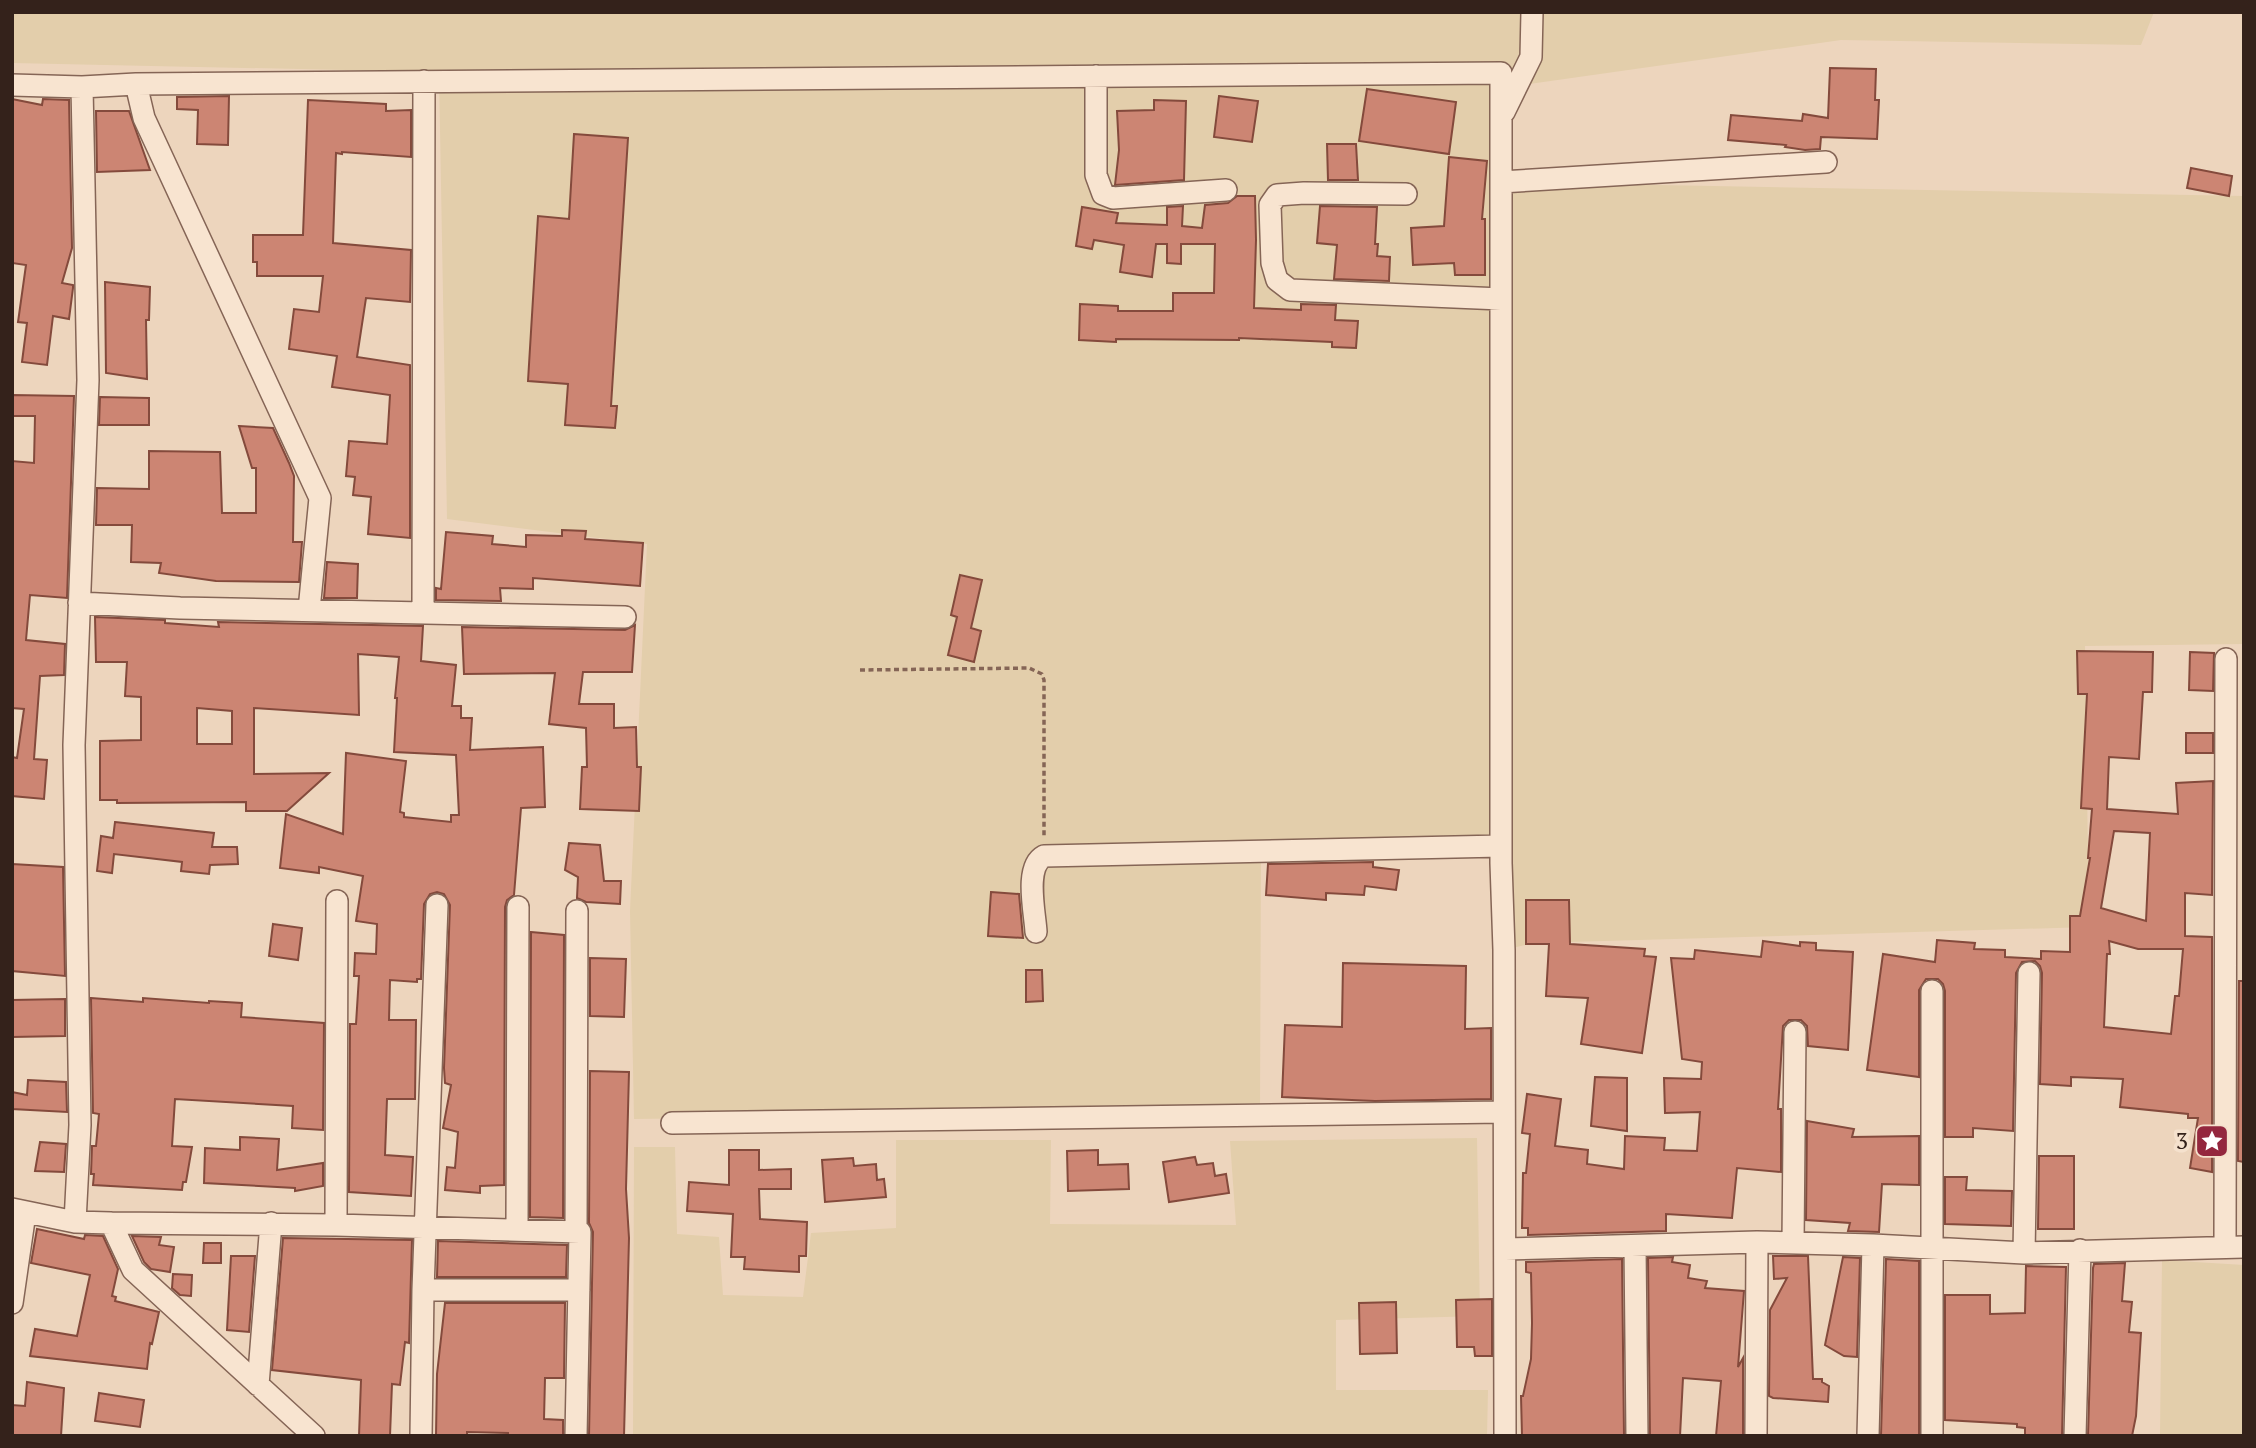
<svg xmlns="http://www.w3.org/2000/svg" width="2256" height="1448" viewBox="0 0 2256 1448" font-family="'PT Serif',serif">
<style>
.farmland{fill:#e3ceab}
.building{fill:#cc8573;stroke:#844a3c;stroke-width:2;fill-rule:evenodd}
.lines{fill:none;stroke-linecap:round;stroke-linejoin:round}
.minor-casing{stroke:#856556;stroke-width:24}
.path{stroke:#856556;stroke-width:3.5;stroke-dasharray:5 3.5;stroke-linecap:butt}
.minor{stroke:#f8e4d0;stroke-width:21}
.labels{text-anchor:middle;stroke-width:7;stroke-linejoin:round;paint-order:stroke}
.poi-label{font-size:23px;fill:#34221b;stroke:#f5e1cd;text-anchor:end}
</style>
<rect width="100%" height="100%" fill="#edd5bd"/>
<!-- farmland -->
<path class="farmland" d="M12 12H2154L2141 45 1841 40 1501 88 1502 182 2244 196V644L2085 646 2089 927 1533 943 1504 950 1503 841 1261 847 1260 1110 634 1119 630 911 647 544 447 519 439 72 12 63Z
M1477 1138 1480 1316 1336 1320V1390H1488L1487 1436H633L634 1147H675L677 1234 719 1237 723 1295 803 1297 811 1233 896 1228V1140H1051L1050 1224 1236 1225 1230 1141Z
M2162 1260 2244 1265V1436H2160Z"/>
<!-- building -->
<path class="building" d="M1830 68 1876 69 1875 100H1879L1877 139 1821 137 1820 149 1805 150 1785 147 1786 145 1728 140 1731 115 1802 121 1803 114 1828 118Z
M1367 89 1456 102 1449 154 1359 141Z
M229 96 228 145 197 144 198 110 177 109V97Z
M1219 96 1258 101 1252 142 1214 137Z
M12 99 42 105 43 99 69 100 72 248 62 283 73 285V288L69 319 53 316 47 365 22 362 27 323 18 322 26 265 12 263Z
M308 100 386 104V111L411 110V157L342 152V154L336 153 333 243 411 250 410 302 366 298 357 357 410 365V538L368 534 371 497 353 495 355 477 346 476 349 441 387 444 390 395 332 387 337 356 289 349 294 309 319 312 323 276H257V262H253V235H303Z
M1154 100 1186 101 1184 180 1115 185 1119 150 1117 111 1154 110Z
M96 111H129L150 170 97 172Z
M574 134 628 138 611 406H617L615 428 565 425 568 384 528 381 538 216 569 219Z
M1327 144H1356L1358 180H1328Z
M1449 157 1487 161 1482 219H1485V275H1455L1454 263 1413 265 1411 228 1444 226Z
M2191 168 2232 176 2229 196 2187 188Z
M1237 196H1255L1256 240 1254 308 1301 310V304L1336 305 1335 320 1358 321 1356 348 1332 347V342L1239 338V340L1116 339V342L1079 340 1080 304 1118 306V311H1173V293H1214L1215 244H1181V264L1167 263V244H1156L1152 277 1120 272 1124 245 1094 240 1092 249 1076 246 1082 207 1118 213 1116 223 1167 225V207L1183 206 1182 226 1202 228 1205 205 1228 203Z
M1320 206 1377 207 1375 244H1378L1377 256 1390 257 1389 281 1334 279 1337 245 1317 243Z
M105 282 150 287 149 320H146L147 379 106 373Z
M12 395 74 396 67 598 30 595 26 640 65 644 64 675 40 676 34 759 47 760 44 799 12 796V757L17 758 24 709 12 708V461L34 463 35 416H12Z
M100 397 149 398V425H99Z
M239 426 273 428 289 463 294 476 293 542H302L299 582 216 581 159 573 161 563 131 562 132 525H96L97 488 149 489V451L220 452 222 513H256V468H252Z
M562 530 586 531 585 539 643 543 640 586 533 578V589L500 588 501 601 436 600V588L441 589 446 532 493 536 492 544 526 547V535L562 536Z
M327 562 358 564 357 598H324Z
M960 575 982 580 971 628 981 631 974 662 948 655 957 617 951 615Z
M95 617 165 620V623L219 627 218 622 423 626 421 661 456 665 452 706H461V718H472L470 750 543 747 545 807 521 808 514 895 507 900 505 907 504 1185 480 1186V1193L445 1190 447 1167 455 1168 458 1132 443 1128 451 1085 445 1083 444 1068 450 905 444 894 437 892 430 894 424 904 421 979H417V982L390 980 389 1020H416L415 1099H387L385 1155 413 1157 411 1196 349 1192 350 1024H356L359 976H354L355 953 376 954 377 924 356 921 363 876 319 867V873L280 868 286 814 343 834 346 753 406 761 400 812 404 813V817L451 822V815H459L456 755 394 752 397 698H395L399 657 358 654 359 715 254 708V774L329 773 287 811H246V802L117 803V800H100V741L141 740V697L125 696 127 662H96ZM197 708 232 711V744H197Z
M635 625 632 672H583L579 704H614V728L636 727 637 767H641L639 811 580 809 582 767H587L586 728 549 724 555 673 464 674 462 627 625 630Z
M2077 651 2153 652 2152 692H2143L2139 759 2109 757 2107 809 2178 814 2176 783 2213 781 2212 895 2185 893V936L2212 937V1172L2190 1168 2198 1118H2188V1114L2120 1107 2123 1079 2071 1077V1086L2040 1084 2042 973 2040 966 2035 961 2022 962 2016 973 2013 1131 1973 1128V1137H1945V991L1943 984 1938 979H1926L1919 990V1077L1867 1070 1883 954 1935 962 1937 940 1975 943 1974 949 2005 950V957L2041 959V951L2070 952V916H2080L2090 858H2088L2092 809 2081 808 2087 694H2078ZM2114 831 2150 833 2146 921 2101 908ZM2109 941 2138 949H2183L2179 996H2175L2171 1034 2104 1027 2107 954H2110Z
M2190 652 2214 653 2213 691 2189 690Z
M2186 733H2213V753H2186Z
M115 822 214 833 212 847H237L238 864 210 865 209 874 181 871 182 862 114 854 112 873 97 871 101 836 113 838Z
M569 843 600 845 604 881H621L620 904 586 902 577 898 578 877 565 870Z
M1373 862V867L1399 870 1396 890 1365 886 1364 895 1326 893V900L1266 895 1268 864Z
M12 864 63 867 65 976 12 971Z
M991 892 1019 894 1023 938 988 936Z
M1526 900H1569L1570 944 1645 949 1644 956 1656 957 1642 1053 1581 1044 1588 998 1546 996 1549 944H1526Z
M273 924 302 928 298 960 269 956Z
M531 932 564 935 563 1218 530 1217Z
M1763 941 1800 946V942L1816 943V950L1853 952 1848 1050 1808 1046 1807 1026 1801 1020H1789L1783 1026 1778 1109H1781V1172L1737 1168 1732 1218 1666 1214V1231L1528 1235V1228H1522L1523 1173H1526L1530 1134 1522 1133 1527 1094 1561 1099 1555 1146 1588 1150 1587 1164 1624 1169 1625 1136 1665 1138 1664 1150 1697 1151 1700 1112 1665 1113 1664 1078 1701 1079 1702 1062 1682 1059 1671 958 1694 959 1695 950 1761 957Z
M590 958 626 959 624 1017 590 1016Z
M1343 963 1466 966 1465 1029 1491 1028V1099L1375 1101 1282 1097 1285 1025 1342 1027Z
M1026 970H1042L1043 1001 1026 1002Z
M2239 981H2244V1162L2238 1161Z
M91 998 143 1002V998L209 1003V1001L242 1003 241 1017 324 1023 323 1130 292 1128 293 1106 175 1099 172 1146 192 1147 186 1182H183L182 1190 93 1185 94 1174H91L92 1146H96L99 1114 93 1113Z
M65 999V1036L12 1037V1000Z
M590 1071 629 1072 626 1189 629 1238 624 1436H589L593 1232 589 1223Z
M1595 1077 1627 1078V1131L1591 1126Z
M28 1080 66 1082 67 1112 12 1109V1092L27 1095Z
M1807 1121 1854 1129 1852 1137 1919 1136V1185L1882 1184 1879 1232 1848 1231 1850 1223 1806 1220Z
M240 1137 279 1139 277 1170 323 1163V1186L295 1191V1188L204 1183 205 1148 240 1150Z
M40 1142 66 1144 64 1172 35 1171Z
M729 1150H759V1170L791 1169V1189H759L760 1219 807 1222 806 1256H799V1272L744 1269 745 1257H731L733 1214 687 1211 689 1182 729 1185Z
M1098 1150V1165L1128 1164 1129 1189 1068 1191 1067 1151Z
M2039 1156H2074V1229H2038Z
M1195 1157 1197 1165 1213 1163 1215 1176 1226 1174 1229 1193 1169 1202 1163 1162Z
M853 1158 854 1166 876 1164 877 1180 884 1179 886 1197 825 1202 822 1160Z
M1945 1177H1967L1966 1190 2012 1191 2011 1226 1945 1224Z
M37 1229 84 1239 85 1235 103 1236 118 1269 112 1296 116 1297 115 1301 159 1312 152 1344 150 1343 147 1369 30 1356 35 1329 77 1336 90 1275 31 1263Z
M132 1236 161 1237 159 1245 174 1247 170 1272 151 1269 144 1262Z
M283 1238 412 1240 409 1343 405 1342 400 1385 392 1384 390 1436H359L361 1380 272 1370Z
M438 1241 567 1245 566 1277H437Z
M204 1243H221V1263H203Z
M231 1256H255L249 1332 227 1330Z
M1773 1256H1808L1813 1379H1822V1382L1829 1386 1828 1402 1773 1398 1769 1396 1770 1310 1787 1278 1774 1279Z
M1673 1257 1672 1262 1690 1265 1688 1278 1707 1281 1705 1288 1744 1291 1738 1367 1743 1358V1436H1716L1721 1381 1683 1378 1680 1436H1650L1648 1258Z
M1843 1257 1860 1258 1857 1357 1844 1356 1825 1345Z
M1622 1259 1624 1436H1522L1521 1396H1523L1531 1359 1532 1323 1531 1273 1526 1272V1262Z
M1886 1259 1919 1261V1436H1881Z
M2125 1263 2122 1301 2132 1302 2129 1332 2141 1333 2136 1416 2132 1436H2088L2093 1268 2094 1264Z
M2026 1266 2066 1267 2062 1436H2025V1428L2017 1427V1424L1945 1420V1295H1990V1314L2025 1313Z
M173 1274 192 1275 191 1296 180 1295 172 1288Z
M1492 1299V1356H1475L1474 1347H1457L1456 1300Z
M1396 1302 1397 1353 1360 1354 1359 1303Z
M445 1303H565L564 1378H545L544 1419 563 1420V1436H508V1433L467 1432V1436H436L437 1374Z
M27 1382 64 1388 61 1436H12V1405L25 1406Z
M99 1393 144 1400 140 1427 95 1421Z"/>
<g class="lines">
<!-- minor casing -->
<g class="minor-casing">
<path id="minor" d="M1096 76V175L1103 194 1113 198 1226 190
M136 84 144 118 320 498 309 610
M12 85 82 87 136 84 1501 73V863L1504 950 1505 1436
M1504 112 1531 57 1532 12
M1501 182 1826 162
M1406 194 1304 193 1277 195 1270 205 1272 263 1277 280 1290 290 1501 299
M79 603 180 608 625 617
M423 613 424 81
M1036 932C1035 912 1024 867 1044 856L1501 846
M1932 991V1436
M672 1123 1504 1112
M12 1209 75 1222 111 1223 133 1270 314 1436
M75 1222 80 1125 74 745 88 380 82 87
M111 1223 336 1225 580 1232 576 1436
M336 1225 337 901
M517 1229 518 907
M576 1232 577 911
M1793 1243 1795 1032
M1635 1246 1637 1436
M2225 1247 2226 659
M1505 1249 1757 1242 1873 1245 2024 1253 2244 1247
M2024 1253 2029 973
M423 1290H579
M12 1303 25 1213
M258 1385 271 1223
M421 1436 423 1290 437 905
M1756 1436 1757 1242
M1868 1436 1873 1245
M2075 1436 2080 1250"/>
</g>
<!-- path -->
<path class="path" d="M860 670 1029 668 1042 674 1044 680V836"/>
<!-- minor -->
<use href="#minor" class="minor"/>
</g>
<!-- icons -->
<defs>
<g id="sight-square" transform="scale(1.75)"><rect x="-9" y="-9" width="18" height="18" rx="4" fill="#94273e" stroke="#f5e1cd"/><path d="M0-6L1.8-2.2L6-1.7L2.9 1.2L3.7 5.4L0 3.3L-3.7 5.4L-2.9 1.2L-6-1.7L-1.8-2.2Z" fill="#fff"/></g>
</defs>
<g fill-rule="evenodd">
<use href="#sight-square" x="2212" y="1141"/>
</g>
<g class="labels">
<!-- poi labels -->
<g class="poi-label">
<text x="2188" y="1149">3</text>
</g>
</g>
<!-- border -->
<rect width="2256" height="1448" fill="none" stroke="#34221b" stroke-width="28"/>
</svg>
